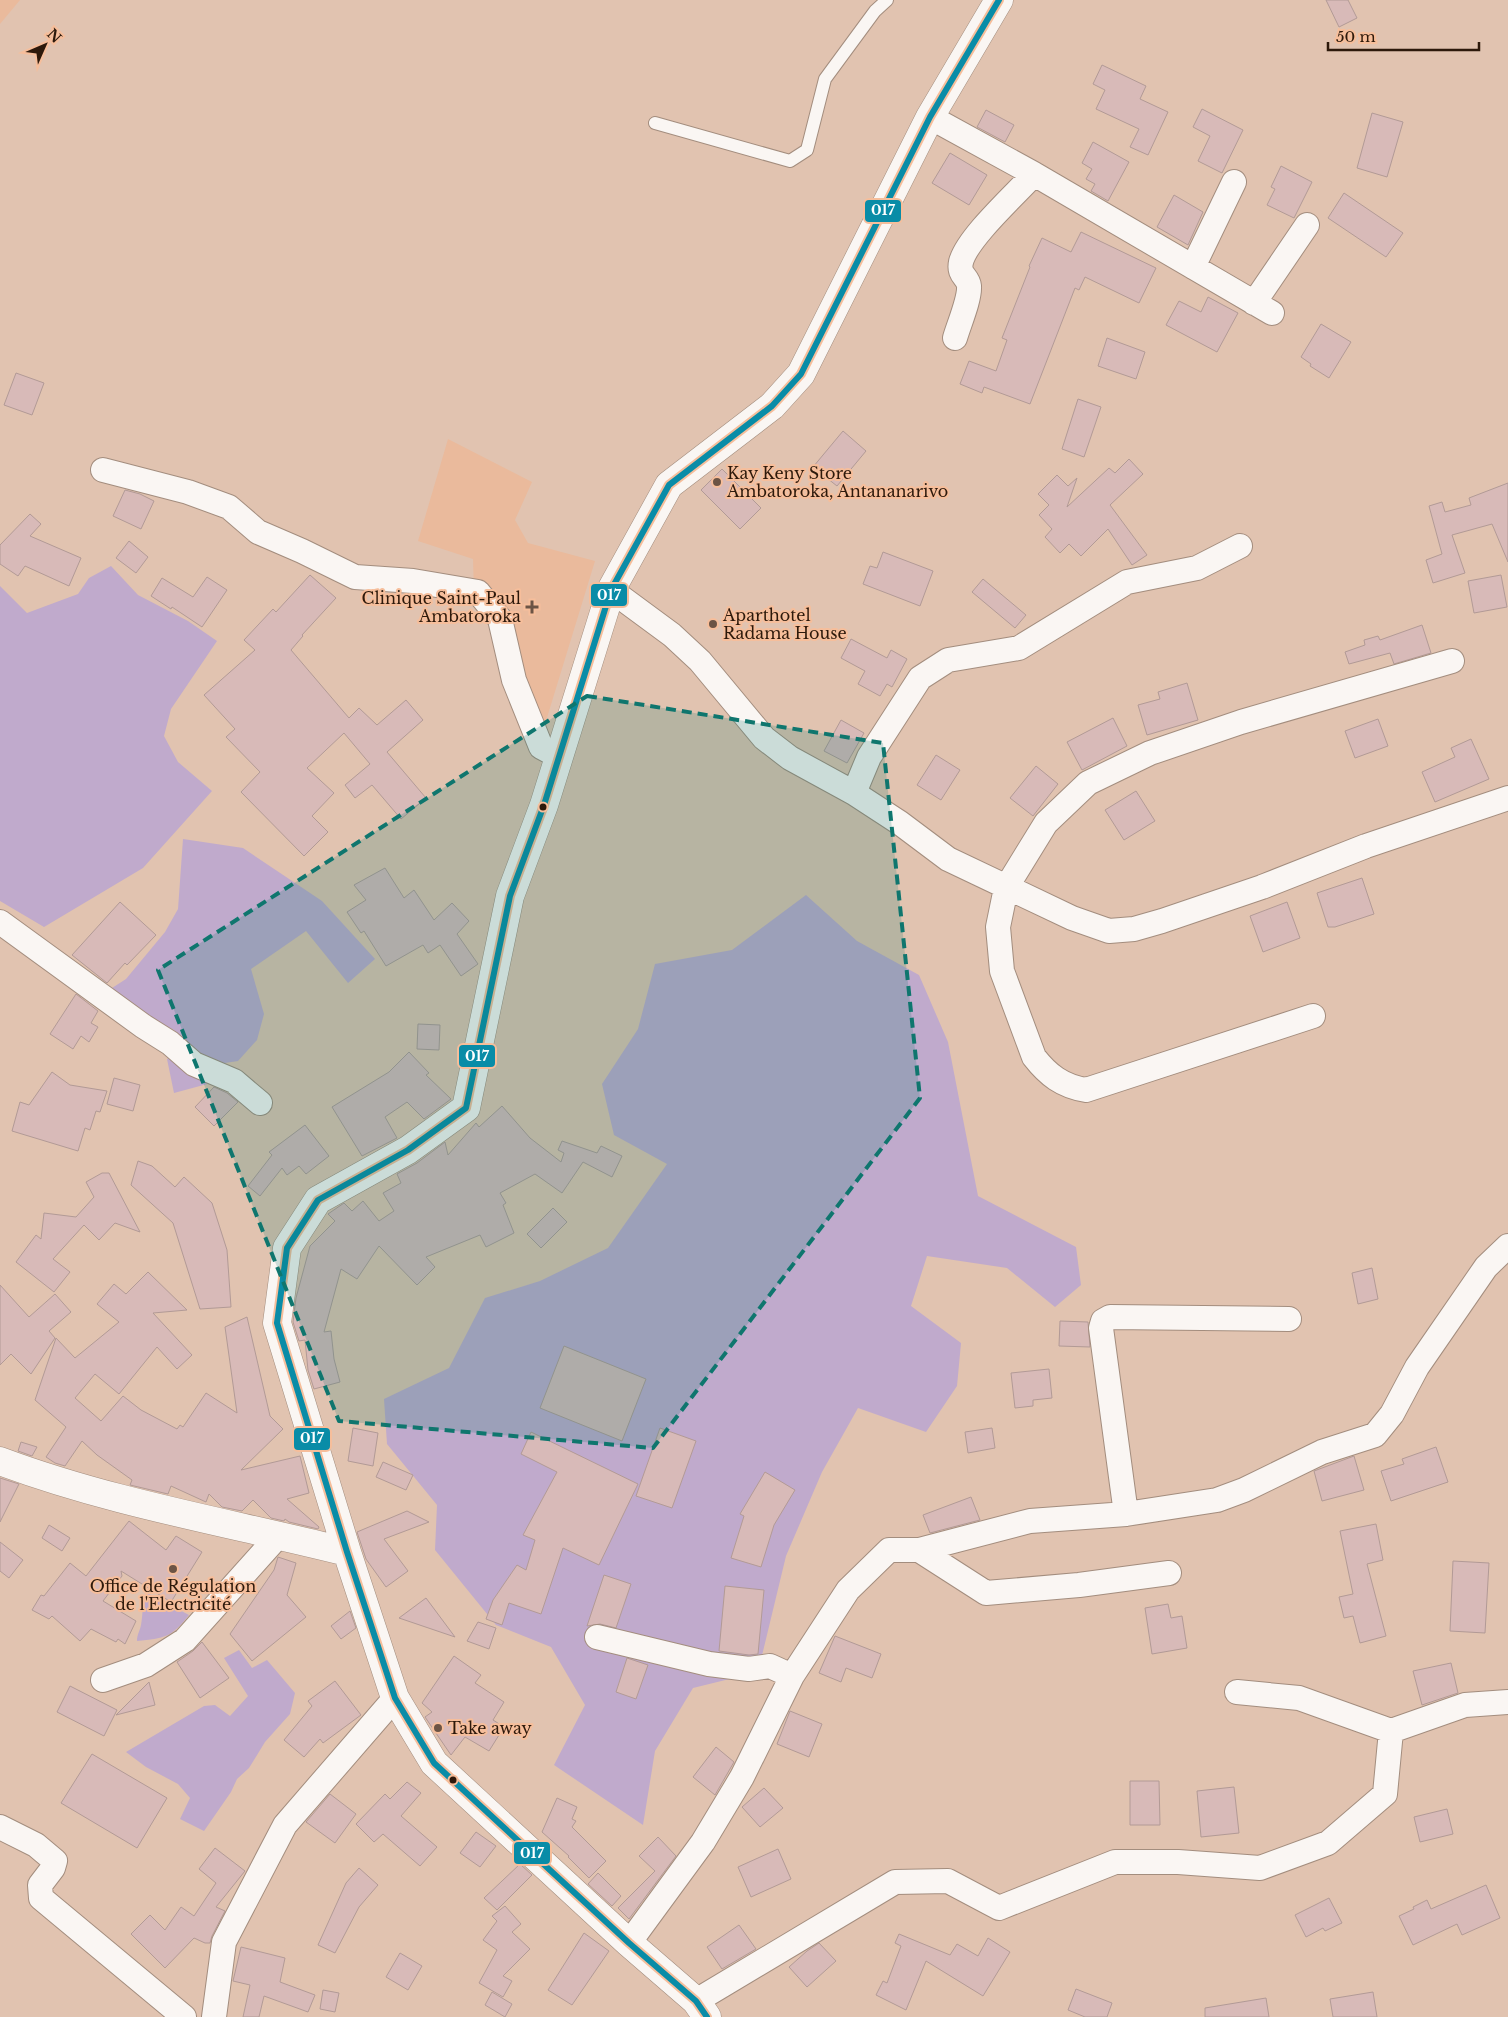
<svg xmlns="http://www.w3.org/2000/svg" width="1508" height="2017" viewBox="0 0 1508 2017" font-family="'Libre Baskerville',serif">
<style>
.built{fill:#eaba9c}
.green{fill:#c0aacc}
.building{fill:#d8bab8;stroke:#b29a96}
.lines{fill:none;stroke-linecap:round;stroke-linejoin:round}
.service-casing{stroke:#a38d7e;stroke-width:14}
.minor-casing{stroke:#a38d7e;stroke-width:26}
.tertiary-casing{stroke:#a38d7e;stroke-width:29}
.service{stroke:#faf6f3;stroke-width:12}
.minor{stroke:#faf6f3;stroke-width:24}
.tertiary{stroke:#faf6f3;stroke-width:28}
.bus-1-casing{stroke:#f6be9b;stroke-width:10}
.bus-1{stroke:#098ca7;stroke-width:6}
.marked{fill:#0f766e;fill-opacity:0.2;stroke:#0f766e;stroke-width:4;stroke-dasharray:10 6;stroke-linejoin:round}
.poi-dot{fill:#6c5445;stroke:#f6be9b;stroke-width:2}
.bus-dot{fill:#2d190b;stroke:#f6be9b;stroke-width:2}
.labels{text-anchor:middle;stroke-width:4;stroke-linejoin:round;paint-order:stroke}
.poi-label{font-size:16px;fill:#2d190b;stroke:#f6be9b;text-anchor:start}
.line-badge{stroke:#f6be9b;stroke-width:2}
.badge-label{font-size:14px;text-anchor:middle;font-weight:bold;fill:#fff}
</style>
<rect width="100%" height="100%" fill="#e1c3b0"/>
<!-- built -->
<path class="built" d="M0 0H20L0 24Z
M448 439 532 482 515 520 528 543 595 561 538 747 493 621 474 592 473 559 418 541Z"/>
<!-- green -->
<path class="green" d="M111 566 138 595 188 621 217 641 171 709 164 736 178 762 212 791 143 868 44 927 0 901V586L27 613 78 594 89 578Z
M183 839 243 848 322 901 375 959 348 983 306 931 251 969 264 1014 257 1040 238 1061 218 1064 211 1083 174 1093 167 1059 187 1045 174 1030 156 1021 112 988 126 979 165 932 178 909Z
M806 895 857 941 919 975 948 1042 978 1196 1076 1247 1081 1285 1055 1307 1007 1268 927 1256 911 1306 961 1343 957 1386 926 1432 858 1408 822 1472 786 1556 758 1672 693 1688 655 1751 643 1825 554 1765 585 1705 551 1647 496 1625 435 1550 437 1505 387 1444 384 1399 449 1368 485 1298 540 1281 608 1248 667 1164 614 1135 602 1084 638 1029 655 964 732 950Z
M147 1593 189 1615C171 1638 165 1638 137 1641 137 1634 140 1631 141 1625 143 1614 142 1604 147 1593Z
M239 1650 252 1668 267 1660 295 1693 290 1714 265 1742 249 1768 237 1779 231 1792 204 1831 180 1819 190 1798 178 1784 146 1767 126 1752 204 1706 215 1705 230 1716 248 1696 224 1658Z"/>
<!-- building -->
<path class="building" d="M1326 0H1348L1357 18 1339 27Z
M1102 65 1146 86 1140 99 1168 112 1148 155 1130 147 1139 129 1096 109 1105 90 1093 84Z
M1202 109 1243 130 1222 173 1198 161 1210 136 1193 127Z
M986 110 1014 125 1005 142 977 127Z
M1372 113 1403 122 1387 177 1357 168Z
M1093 142 1129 162 1108 201 1091 191 1095 184 1086 179 1092 169 1082 163Z
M950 153 987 175 969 205 932 183Z
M1281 166 1312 182 1294 218 1267 205 1275 189 1271 187Z
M1344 193 1403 233 1386 257 1328 218Z
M1174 195 1203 212 1188 245 1157 227Z
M1081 232 1156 268 1139 303 1085 277 1079 290 1075 288 1030 404 984 387 982 393 960 384 969 361 996 371 1007 340 1002 338 1030 267 1029 266 1042 238 1071 252Z
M1208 297 1238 313 1217 352 1166 325 1179 301 1201 312Z
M1321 324 1351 342 1329 378 1310 366 1311 364 1301 357Z
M1107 338 1145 352 1136 379 1098 366Z
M16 373 44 383 32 415 4 405Z
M1078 399 1101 407 1084 457 1062 449Z
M843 431 866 451 837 486 813 467Z
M1129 459 1143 474 1110 505 1147 555 1132 565 1108 529 1081 556 1069 544 1060 553 1045 537 1052 529 1039 515 1049 505 1038 494 1057 475 1068 486 1077 478 1067 507 1109 468 1115 473Z
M722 469 761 508 740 529 701 490Z
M1508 483V562L1492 524 1452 535 1465 573 1433 583 1426 560 1442 554 1429 506 1442 502 1445 512 1471 505 1469 498Z
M125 490 140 494 154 501 141 529 113 516Z
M30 514 41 524 30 536 81 558 69 586 25 566 18 576 0 564V545Z
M129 541 148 557 136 573 116 558Z
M883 552 933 571 920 606 863 584 870 566 877 568Z
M310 575 336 598 302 635 303 636 291 650 349 718 359 708 377 725 406 700 423 720 387 752 426 798 401 819 372 785 355 798 345 785 370 764 344 733 307 768 334 793 312 816 328 832 304 856 241 792 260 772 226 737 235 729 204 695 255 650 244 640 273 609 276 612Z
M1501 575 1507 607 1474 613 1468 581Z
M207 577 227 590 202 627 172 607 171 609 151 596 162 578 193 597Z
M983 579 1026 615 1015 628 972 592Z
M1422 625 1431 653 1394 664 1390 653 1349 664 1345 652 1365 645 1364 640 1378 636 1380 640Z
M851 639 887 658 891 650 907 659 892 687 887 684 880 696 858 684 865 671 841 658Z
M1187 683 1198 720 1147 735 1138 705 1160 699 1158 692Z
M1113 718 1127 746 1082 770 1067 742Z
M1378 719 1388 746 1355 758 1345 731Z
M841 720 864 733 847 763 824 751Z
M1471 739 1489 779 1435 802 1422 772 1455 757 1451 748Z
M936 755 960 770 941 800 917 785Z
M1036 766 1058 784 1033 816 1010 798Z
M1136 791 1155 821 1124 840 1105 810Z
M385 868 404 898 414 890 434 920 452 903 469 921 457 934 478 964 461 976 440 945 428 953 423 945 386 966 364 931 361 933 347 912 366 900 354 885Z
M1362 878 1374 914 1335 927H1328L1317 893Z
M120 902 156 935 127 965 125 963 107 983 72 955Z
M1287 902 1300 938 1263 952 1250 916Z
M76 994 98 1011 91 1023 98 1027 89 1042 81 1036 73 1049 50 1034Z
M418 1024 440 1025 439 1050 417 1049Z
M409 1052 429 1073 426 1075 451 1099 424 1119 407 1102 385 1117 397 1138 362 1156 332 1107 389 1072Z
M52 1072 70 1085 107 1091 100 1112 96 1111 90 1130 85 1128 78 1151 12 1131 20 1102 29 1105Z
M114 1078 140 1085 133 1111 107 1104Z
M214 1087 227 1093 238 1102 214 1126 195 1107Z
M502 1106 530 1138 561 1162 564 1153 558 1150 562 1141 597 1153 601 1146 622 1156 612 1177 583 1162 562 1193 535 1174 500 1193 506 1203 503 1205 514 1233 486 1247 480 1235 426 1257 435 1267 417 1285 379 1246 357 1279 341 1269 324 1332 331 1331 334 1359 340 1382 314 1389 308 1370 305 1340 299 1341 293 1322 296 1298 310 1246 335 1221 328 1214 344 1203 352 1211 363 1201 379 1221 394 1211 383 1193 401 1183 397 1174 417 1163 445 1142 448 1155 476 1123 479 1127Z
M305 1125 329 1156 306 1174 299 1166 287 1175 282 1168 260 1196 248 1186 272 1155 269 1152Z
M138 1161 152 1166 175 1187 184 1177 212 1203 227 1250 231 1307 200 1309 173 1223 131 1185Z
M102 1173H109L140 1232 115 1223 99 1240 84 1225 53 1259 70 1272 54 1292 16 1262 36 1235 41 1239 44 1213 76 1217 94 1197 86 1182Z
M553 1208 567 1222 541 1248 527 1234Z
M1372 1268 1378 1299 1358 1304 1352 1273Z
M148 1272 187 1310 153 1313 192 1355 177 1369 157 1347 119 1394 95 1374 75 1398 101 1421 123 1396 141 1410 177 1429 180 1425 183 1427 206 1393 237 1413 225 1327 247 1317 270 1416 283 1429 241 1470 300 1456 309 1493 287 1499 319 1527 318 1529 289 1522 285 1519 284 1521 271 1518 253 1500 242 1511 222 1507 209 1494 206 1502 171 1486 168 1494 130 1485 132 1480 97 1455 82 1441 65 1466 55 1463 46 1457 66 1427 35 1400 56 1338 75 1358 119 1322 97 1304 114 1284 126 1294Z
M0 1285 29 1317 55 1294 71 1312 49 1331 55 1338 31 1374 11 1354 0 1365Z
M1060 1321 1088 1322 1090 1347 1059 1346Z
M564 1346 646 1379 622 1441 540 1408Z
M1049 1369 1052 1398 1033 1400V1406L1015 1408 1011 1373Z
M353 1428 378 1433 373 1466 348 1461Z
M660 1428 696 1441 672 1508 636 1496Z
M992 1428 995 1448 968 1453 965 1432Z
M531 1432 638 1484 599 1565 563 1548 541 1614 509 1603 502 1625 486 1619 493 1600 517 1565 526 1570 535 1540 523 1535 557 1472 521 1454Z
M21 1442 37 1447 32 1456 18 1451Z
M1436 1447 1448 1482 1391 1501 1381 1471 1404 1464 1402 1459Z
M1354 1456 1364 1490 1322 1501 1314 1471Z
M383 1462 413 1475 406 1490 376 1477Z
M765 1472 795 1490 774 1525 761 1567 731 1558 744 1516 740 1514Z
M0 1478 19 1484 0 1522Z
M971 1497 980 1520 930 1533 923 1515Z
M407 1511 429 1522 384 1539 408 1571 386 1587 366 1559 357 1532Z
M129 1521 166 1550 176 1536 202 1552 171 1602 121 1571 122 1576 103 1601 136 1621 125 1644 118 1639 116 1642 91 1629 80 1641 52 1616 49 1619 32 1610 41 1595 44 1596 70 1563 86 1576Z
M1376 1524 1383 1560 1367 1564 1386 1636 1360 1643 1353 1616 1344 1618 1339 1597 1353 1594 1340 1531Z
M49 1525 70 1538 62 1551 42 1538Z
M0 1542 23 1560 9 1578 0 1571Z
M278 1557 296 1563 287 1595 306 1617 252 1661 230 1634 274 1570Z
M1453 1561 1489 1563 1485 1633 1450 1631Z
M604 1575 631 1584 616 1628 600 1624 587 1626Z
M725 1586 764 1590 758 1654 749 1655 719 1651Z
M426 1598 455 1637 399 1618Z
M1168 1604 1171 1618 1182 1616 1187 1648 1152 1654 1145 1608Z
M350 1611 356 1628 341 1639 331 1626Z
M478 1622 496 1628 489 1649 467 1641Z
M835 1636 881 1654 872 1678 846 1668 841 1682 819 1673Z
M202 1642 229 1678 200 1698 177 1662 193 1651Z
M454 1656 481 1675 475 1683 504 1702 493 1720 504 1727 489 1751 465 1737 451 1755 425 1717 432 1712 422 1703Z
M627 1658 648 1665 636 1699 616 1692Z
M1451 1663 1458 1693 1422 1705 1413 1671Z
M335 1681 361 1715 323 1743 320 1739 304 1757 284 1740 312 1706 308 1701Z
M149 1682 155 1705 116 1715Z
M70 1686 117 1710 104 1736 57 1712Z
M790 1711 822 1724 809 1757 777 1744Z
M716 1747 734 1762 715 1795 693 1777Z
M92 1754 167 1798 137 1848 61 1803Z
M1130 1781H1159L1160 1825H1130Z
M407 1782 421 1793 401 1816 437 1847 420 1866 383 1834 374 1842 356 1824 385 1794 390 1799Z
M1234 1787 1239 1833 1201 1837 1197 1791Z
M764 1788 783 1808 760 1827 742 1807Z
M330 1794 356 1814 335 1843 306 1822Z
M557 1798 577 1807 572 1819 576 1821 572 1827 606 1861 589 1878 568 1857 569 1856 542 1832Z
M1447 1809 1453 1834 1420 1842 1414 1817Z
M476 1832 496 1846 480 1867 460 1853Z
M658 1837 676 1856 629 1919 618 1908 655 1871 639 1856Z
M215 1848 245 1871 216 1907 225 1911 212 1936 210 1943H205L194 1938 165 1968 131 1934 150 1915 165 1930 181 1907 194 1916 216 1883 199 1869Z
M778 1849 791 1879 751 1897 738 1867Z
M520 1864 532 1875 497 1910 484 1898Z
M359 1868 378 1885 359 1907 335 1953 318 1945 346 1883Z
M598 1873 621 1896 612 1906 588 1884Z
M1486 1885 1500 1918 1462 1935 1457 1924 1413 1945 1399 1916 1414 1909 1413 1907 1427 1900 1431 1909Z
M1329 1898 1342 1923 1325 1931 1323 1928 1306 1937 1295 1915Z
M505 1906 521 1924 512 1932 530 1949 503 1976 512 1981 503 1997 479 1983 497 1950 483 1940 497 1921 492 1916Z
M739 1925 756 1949 722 1969 707 1947Z
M584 1933 609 1951 572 2005 548 1990Z
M899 1934 950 1955 957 1944 978 1956 988 1938 1010 1952 983 1996 926 1961 906 2010 876 1995 883 1981 887 1983 901 1946 895 1943Z
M819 1943 836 1961 807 1987 789 1967 807 1951Z
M241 1947 285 1958 280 1982 315 1995 308 2012 264 1996 259 2017H243L250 1985 233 1981Z
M400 1953 422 1966 408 1990 386 1977Z
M1076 1989 1112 2003 1107 2017H1085L1068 2010Z
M323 1990 339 1993 335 2012 320 2009Z
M492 1992 512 2004 505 2017 485 2005Z
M1373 1992 1377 2017H1333L1330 1999Z
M1266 1998 1269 2017H1205V2008Z"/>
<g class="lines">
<!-- service casing -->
<g class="service-casing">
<path id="service" d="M655 123 790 161 807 150 825 79 875 11 887 0"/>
</g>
<!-- minor casing -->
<g class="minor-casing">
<path id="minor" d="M930 117 1034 174 1272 313
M1193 267 1234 182
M1254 303 1307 225
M955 338C959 324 970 299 969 286 968 276 958 276 961 262 967 238 1016 194 1034 174
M103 470 188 492 229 507 258 532 302 551 355 577 413 581 478 592 500 619 514 680 541 747 558 756
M611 590 672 635 700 661 764 738 790 758 854 793 900 823 948 859 1072 918 1109 931 1134 929 1162 921 1262 887 1366 846 1508 798
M854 793 869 757 920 678 948 660 1019 648 1127 582 1197 568 1240 546
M0 922 143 1026 170 1043 194 1064 234 1081 260 1103
M1313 1016 1086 1090C1062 1086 1048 1075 1034 1057L1002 971 998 927 1006 888 1046 823 1088 783 1150 753 1241 722 1452 661
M1126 1514 1101 1328 1103 1321 1110 1317 1289 1319
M919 1550 986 1593 1079 1585 1169 1573
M597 1637 709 1664 749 1669 770 1666 792 1676
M103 1680 146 1665 185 1640 279 1535
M1237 1692 1299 1698 1391 1731 1465 1705 1508 1702
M0 1827 36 1845 55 1861 53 1868 40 1885 41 1898 184 2017
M629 1943 703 1842 742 1777 792 1676 848 1590 889 1550H919L1030 1521 1126 1514 1217 1500 1244 1490 1322 1452 1375 1435 1392 1414 1417 1367 1486 1267 1508 1246
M696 2001 895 1882 948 1881 999 1908 1115 1862H1178L1260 1868 1328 1843 1385 1794 1391 1731
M214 2017 224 1942 285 1825 395 1698"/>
</g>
<!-- tertiary casing -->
<g class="tertiary-casing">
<path id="tertiary" d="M0 1461C112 1503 232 1523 347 1552
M707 2017 696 2001 629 1943 434 1763 395 1698 347 1552 277 1323 287 1248 318 1200 408 1150 466 1108 510 896 544 805 611 590 669 485 772 406 801 374 930 117 999 0"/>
</g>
<!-- service -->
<use href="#service" class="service"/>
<!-- minor -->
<use href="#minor" class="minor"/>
<!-- tertiary -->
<use href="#tertiary" class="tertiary"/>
<!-- bus-1 casing -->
<g class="bus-1-casing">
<path id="bus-1" d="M707 2017 696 2001 629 1943 434 1763 395 1698 347 1552 277 1323 287 1248 318 1200 408 1150 466 1108 510 896 544 805 611 590 669 485 772 406 801 374 930 117 999 0"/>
</g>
<!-- bus-1 -->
<use href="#bus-1" class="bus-1"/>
</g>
<!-- marked area -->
<path class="marked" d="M587 696 883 743 920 1098 653 1448 339 1421 158 970Z"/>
<!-- markers -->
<g class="poi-dot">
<circle cx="717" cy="482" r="5"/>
<path d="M529.5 599.5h5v5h5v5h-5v5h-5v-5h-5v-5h5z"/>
<circle cx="713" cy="624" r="5"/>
<circle cx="173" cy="1569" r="5"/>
<circle cx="438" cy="1728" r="5"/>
</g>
<g class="bus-dot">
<circle cx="543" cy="807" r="4.5"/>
<circle cx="453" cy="1780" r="4.5"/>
</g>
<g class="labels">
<!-- poi labels -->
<g class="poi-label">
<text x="727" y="479">Kay Keny Store<tspan x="727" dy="18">Ambatoroka, Antananarivo</tspan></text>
<text x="521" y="604" text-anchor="end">Clinique Saint-Paul<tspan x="521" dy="18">Ambatoroka</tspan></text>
<text x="723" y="621">Aparthotel<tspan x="723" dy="18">Radama House</tspan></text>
<text x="173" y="1592" text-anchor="middle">Office de Régulation<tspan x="173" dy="18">de l'Electricité</tspan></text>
<text x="448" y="1734">Take away</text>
</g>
</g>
<g class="line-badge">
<rect x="864" y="199" width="38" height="24" rx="5" fill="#098ca7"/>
<rect x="590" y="583" width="38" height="24" rx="5" fill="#098ca7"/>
<rect x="458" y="1044" width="38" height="24" rx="5" fill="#098ca7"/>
<rect x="293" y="1427" width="38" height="24" rx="5" fill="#098ca7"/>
<rect x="513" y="1841" width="38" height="24" rx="5" fill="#098ca7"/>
</g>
<g class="badge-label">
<text x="883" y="215">017</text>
<text x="609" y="600">017</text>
<text x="477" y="1061">017</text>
<text x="312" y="1443">017</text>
<text x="532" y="1858">017</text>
</g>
<!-- north arrow -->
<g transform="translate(45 45) rotate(45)" stroke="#f6be9b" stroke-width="4" paint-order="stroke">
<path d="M0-4L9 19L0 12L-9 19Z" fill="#2d190b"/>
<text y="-8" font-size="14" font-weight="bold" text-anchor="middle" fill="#2d190b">N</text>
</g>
<!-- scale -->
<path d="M1328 42v8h151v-8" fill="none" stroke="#2d190b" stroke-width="2.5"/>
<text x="1336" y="42" font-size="15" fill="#2d190b" stroke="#f6be9b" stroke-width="4" paint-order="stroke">50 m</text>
</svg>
